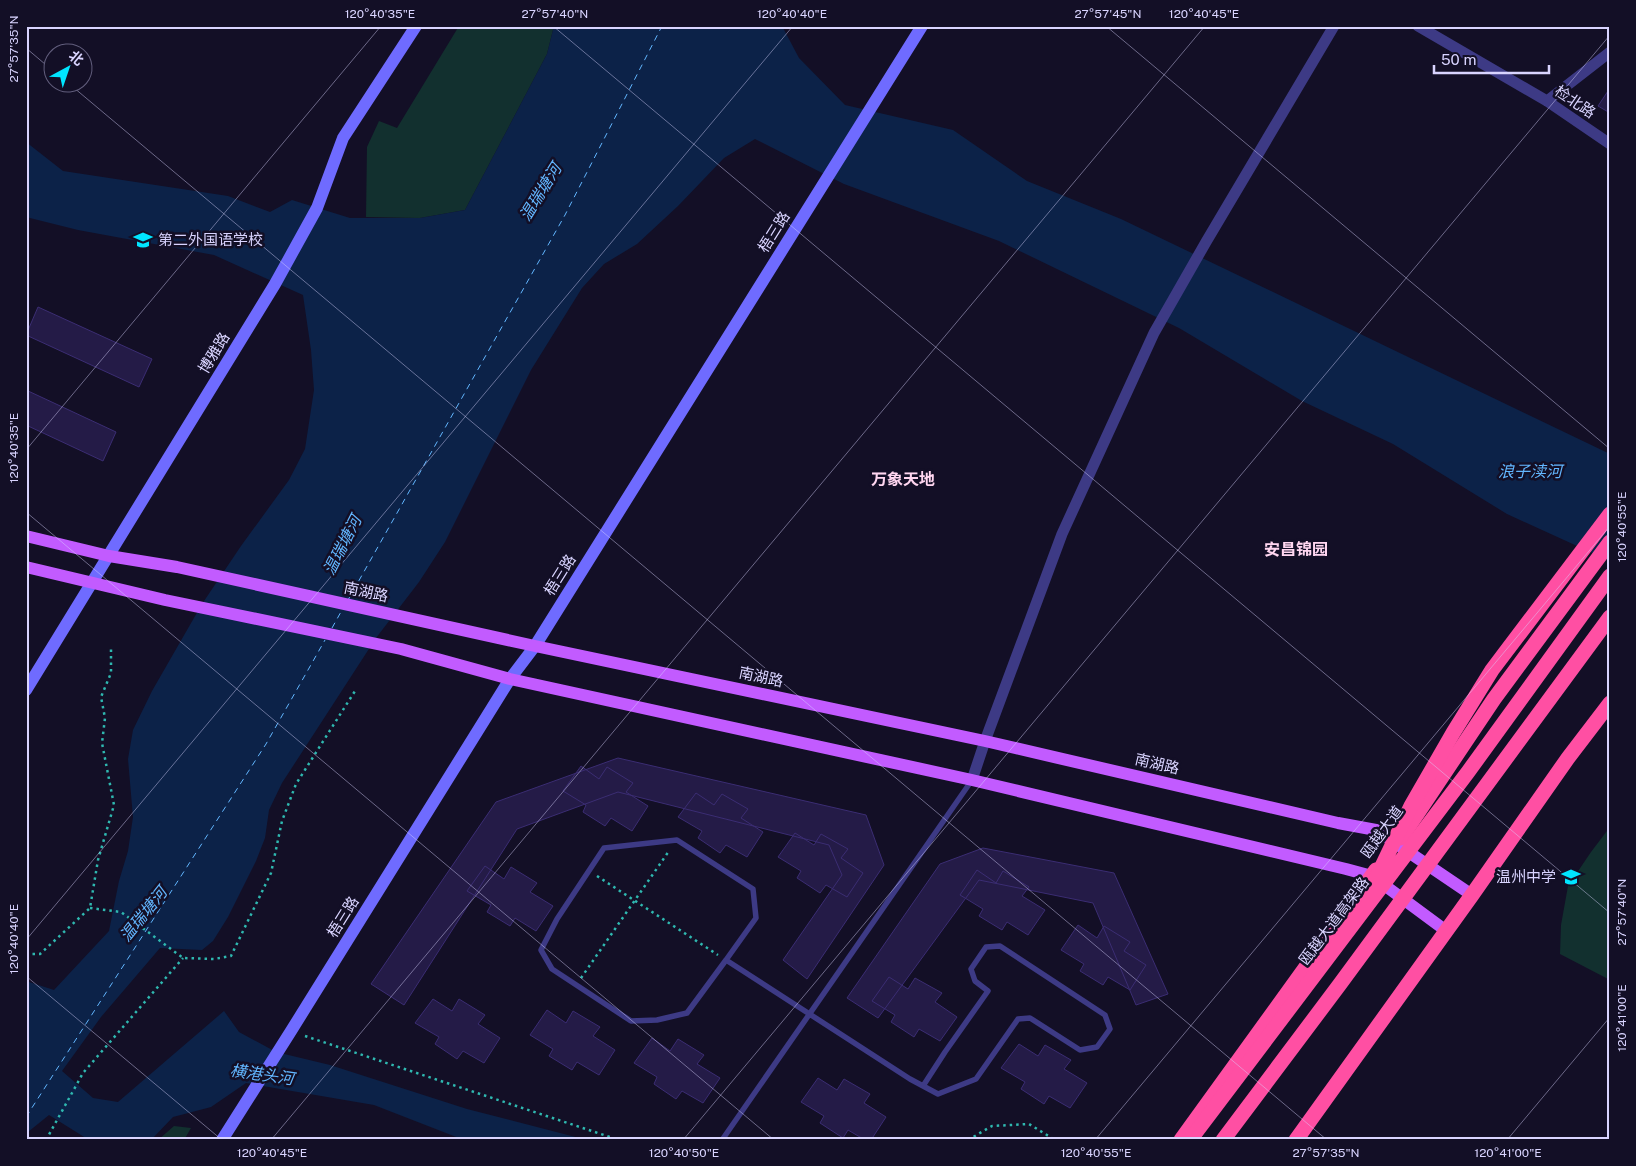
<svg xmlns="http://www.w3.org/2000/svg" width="1636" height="1166" viewBox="0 0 1636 1166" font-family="'Public Sans','Noto Sans SC',sans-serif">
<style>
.green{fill:#12302f}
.water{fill:#0c2248}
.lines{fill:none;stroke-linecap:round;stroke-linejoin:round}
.ferry{stroke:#62b6ff;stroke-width:1;stroke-dasharray:6 5;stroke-linecap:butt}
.building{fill:#241b47;stroke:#3b2d73}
.path{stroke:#2fb8b0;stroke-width:2.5;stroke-dasharray:2.5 4;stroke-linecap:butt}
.lane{stroke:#3d3a85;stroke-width:5.5}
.street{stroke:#3d3a85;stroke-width:11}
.secondary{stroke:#6f6bff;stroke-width:12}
.primary{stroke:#c25bff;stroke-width:12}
.highway{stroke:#ff4fa3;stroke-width:15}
.highway-bridge{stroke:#ff4fa3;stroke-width:15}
.ticks{fill:none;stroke:#d9d4ff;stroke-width:1;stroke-opacity:0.45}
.labels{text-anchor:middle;stroke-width:5;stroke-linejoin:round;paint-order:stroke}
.street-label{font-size:15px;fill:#d9d4ff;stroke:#130f26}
.poi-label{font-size:15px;fill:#d9d4ff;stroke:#130f26;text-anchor:start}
.water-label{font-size:16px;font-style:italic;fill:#62b6ff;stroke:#130f26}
.neighbourhood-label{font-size:16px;font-weight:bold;fill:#ffd6f0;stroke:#130f26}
.neatline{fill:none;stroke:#d9d4ff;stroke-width:2}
.ticks-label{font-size:12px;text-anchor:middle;fill:#d9d4ff}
</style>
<rect width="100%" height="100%" fill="#130f26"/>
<!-- green -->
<path class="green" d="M459 26H554L547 54 465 210 420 218 366 217 367 147 379 121 397 128Z
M1610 827V980L1560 954 1561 925 1568 886 1591 852Z
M174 1126 191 1128 184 1140H158Z"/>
<!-- water -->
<path class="water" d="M554 26H782L799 58 845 105 953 130 1027 181 1121 219 1610 454V561L1507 514 1393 444 1302 401 1179 328 999 241 844 184 755 139 724 158 678 206 637 244 604 264 582 288 531 370 445 542 419 582 376 638 282 783 269 810 265 838 256 861 228 917 213 941 202 950 160 948 101 1017 62 1071 93 1098 118 1102 224 1011 239 1032 276 1052 330 1065 467 1109 587 1140H464L374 1105 246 1083 211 1107 173 1117 151 1140H89L49 1115 28 1132V1140H26V981L54 990 109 931 119 881 128 851 133 817 128 759 133 730 152 691 202 604 241 546 289 480 305 449 314 390 311 350 303 295 214 255 78 230 26 217V142L63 171 228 196 270 212 292 200 350 218H420L465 210 547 54Z"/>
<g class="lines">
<!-- ferry -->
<path class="ferry" d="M348 600 565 215 662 26
M332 628 342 610
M26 1117 266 744 325 640"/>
</g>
<!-- building -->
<path class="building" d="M1610 88V113L1598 106Z
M38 307 152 359 139 387 26 335Z
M26 390 116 432 103 461 26 425Z
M618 758 866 815 884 865 807 979 783 960 842 875 829 845 618 792 517 829 404 1005 371 984 496 802Z
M581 766 599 779 607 767 633 783 626 792 648 806 632 831 611 818 605 826 583 812 586 805 563 791Z
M696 793 714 805 722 794 748 809 741 818 763 832 747 857 726 845 720 853 698 838 702 831 678 817Z
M795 833 814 845 821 834 848 849 841 858 863 873 847 897 826 885 820 893 797 878 801 871 778 857Z
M983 848 1114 873 1168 994 1136 1005 1093 903 979 880 878 1018 847 998 940 864Z
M485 866 504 879 511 867 537 883 530 892 553 906 536 931 515 918 510 926 487 912 491 905 467 891Z
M977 870 996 883 1003 871 1029 887 1022 896 1045 910 1028 935 1007 922 1002 930 979 916 983 909 960 895Z
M1078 925 1097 938 1104 926 1130 942 1124 951 1146 965 1130 990 1108 977 1103 985 1080 971 1084 964 1061 950Z
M889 977 908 989 915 978 942 993 935 1002 957 1017 940 1041 919 1029 914 1037 891 1022 895 1015 872 1001Z
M433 999 452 1011 459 999 485 1015 478 1024 500 1038 484 1063 463 1051 457 1059 435 1044 439 1037 415 1023Z
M547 1010 566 1023 573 1011 600 1027 593 1036 615 1050 599 1075 577 1062 572 1070 549 1056 553 1049 530 1035Z
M652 1038 670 1051 678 1039 704 1055 697 1064 720 1078 703 1103 682 1091 676 1099 654 1084 657 1077 634 1063Z
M1019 1044 1038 1056 1045 1045 1071 1060 1064 1069 1087 1083 1070 1108 1049 1096 1044 1104 1021 1089 1025 1082 1001 1068Z
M818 1078 837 1090 844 1079 870 1094 864 1103 886 1117 871 1140H865L848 1130 843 1138 820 1123 824 1116 801 1102Z"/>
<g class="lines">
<!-- path -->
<path class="path" d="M597 876 718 955
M90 908 121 912 183 958 214 959 231 956 271 873 282 821 296 784 355 691
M26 954H40L90 908 98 860 114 805 102 743 105 718 101 697 111 673V649
M581 978 669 851
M305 1036 619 1140
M46 1140 83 1073 183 958
M968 1140 992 1126 1029 1124 1055 1140"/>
<!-- lane -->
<path class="lane" d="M726 960 687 1013 657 1020 631 1021 552 969 541 950 557 919 604 848 677 840 753 889 756 918 726 960 910 1079 938 1094 976 1079 1018 1019 1030 1018 1080 1050 1097 1047 1110 1029 1105 1015 1000 946 986 947 971 969 975 981 988 991 945 1052 923 1086
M722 1140 972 780"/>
<!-- street -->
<path class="street" d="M1418 26 1547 101 1610 144
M1547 101 1610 52
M972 780 985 741 1062 534 1154 333 1206 242 1334 26"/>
<!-- secondary -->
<path class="secondary" d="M26 690 275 284 317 208 343 138 416 26
M222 1140 291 1031 510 679 535 646 922 26"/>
<!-- primary -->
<path class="primary" d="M26 536 109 556 177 567 535 646 985 741 1338 823 1376 830 1472 895
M26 567 165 600 401 649 510 679 972 780 1346 869 1372 876 1445 930"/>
<!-- highway -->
<path class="highway" d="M1401 838 1494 699 1610 542
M1181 1140 1376 870
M1296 1140 1472 895 1568 758 1610 703"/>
<!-- highway-bridge -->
<path class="highway-bridge" d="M1372 887 1411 806 1453 733 1492 670 1610 514
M1190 1140 1468 772 1610 576
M1223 1140 1340 984 1610 617"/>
</g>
<!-- ticks -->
<path class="ticks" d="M553 26 1610 913M1106 26 1610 449M26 48 52 70M67 82 1327 1140M26 450 381 26M26 512 774 1140M26 940 793 26M26 976 222 1140M271 1140 1205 26M683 1140 1610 35M1095 1140 1610 526M1507 1140 1610 1017"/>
<!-- icons -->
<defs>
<g id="school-bare" transform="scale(1.5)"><path d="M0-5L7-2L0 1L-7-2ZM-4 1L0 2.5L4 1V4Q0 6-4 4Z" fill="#00e5ff" stroke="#130f26" stroke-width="2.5" paint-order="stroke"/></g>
</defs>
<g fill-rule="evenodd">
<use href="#school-bare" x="143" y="240"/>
<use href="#school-bare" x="1571" y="877"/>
</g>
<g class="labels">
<!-- street labels -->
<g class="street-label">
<text transform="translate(1575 102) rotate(34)" y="5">检北路</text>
<text transform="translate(774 232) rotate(-58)" y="5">梧三路</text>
<text transform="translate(214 353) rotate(-59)" y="5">博雅路</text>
<text transform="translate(560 575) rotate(-58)" y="5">梧三路</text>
<text transform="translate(366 592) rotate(12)" y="5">南湖路</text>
<text transform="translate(761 677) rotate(12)" y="5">南湖路</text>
<text transform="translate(1157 764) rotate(13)" y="5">南湖路</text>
<text transform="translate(1382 832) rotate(-54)" y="5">瓯越大道</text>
<text transform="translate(343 917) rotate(-58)" y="5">梧三路</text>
<text transform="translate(1334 921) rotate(-53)" y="5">瓯越大道高架路</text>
</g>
<!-- poi labels -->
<g class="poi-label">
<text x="158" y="245">第二外国语学校</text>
<text x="1556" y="882" text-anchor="end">温州中学</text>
</g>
<!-- water labels -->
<g class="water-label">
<text transform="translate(540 192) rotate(-58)" y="6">温瑞塘河</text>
<text x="1530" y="477">浪子渎河</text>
<text transform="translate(342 545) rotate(-63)" y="6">温瑞塘河</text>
<text transform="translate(143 914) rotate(-51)" y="6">温瑞塘河</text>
<text transform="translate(262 1074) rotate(8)" y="6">横港头河</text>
</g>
<!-- neighbourhood labels -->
<g class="neighbourhood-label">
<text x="903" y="485">万象天地</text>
<text x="1296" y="555">安昌锦园</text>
</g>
</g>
<!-- border -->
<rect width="1636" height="1166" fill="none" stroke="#130f26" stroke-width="55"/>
<!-- north arrow -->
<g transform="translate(68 68) rotate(40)"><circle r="24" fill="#130f26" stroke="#625e7d"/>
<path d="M0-4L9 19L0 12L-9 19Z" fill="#00e5ff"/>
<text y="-8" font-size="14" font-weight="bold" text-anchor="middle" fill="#d9d4ff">北</text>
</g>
<!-- scale -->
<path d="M1434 65v8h115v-8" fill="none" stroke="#d9d4ff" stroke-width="2.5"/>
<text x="1441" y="65" font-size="15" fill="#d9d4ff" stroke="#130f26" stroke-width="4" paint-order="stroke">50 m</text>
<rect x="28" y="28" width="1580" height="1110" class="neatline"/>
<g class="ticks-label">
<text x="380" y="18">120°40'35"E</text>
<text x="555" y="18">27°57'40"N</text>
<text x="792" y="18">120°40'40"E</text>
<text x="1108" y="18">27°57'45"N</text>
<text x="1204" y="18">120°40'45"E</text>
<text transform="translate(14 49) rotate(-90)" y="4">27°57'35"N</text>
<text transform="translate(14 448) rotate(-90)" y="4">120°40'35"E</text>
<text transform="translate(1622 527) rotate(-90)" y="4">120°40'55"E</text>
<text transform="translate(1622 912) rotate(-90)" y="4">27°57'40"N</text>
<text transform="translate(14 939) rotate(-90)" y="4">120°40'40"E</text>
<text transform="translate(1622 1018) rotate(-90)" y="4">120°41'00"E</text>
<text x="272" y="1157">120°40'45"E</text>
<text x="684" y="1157">120°40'50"E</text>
<text x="1096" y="1157">120°40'55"E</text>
<text x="1326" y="1157">27°57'35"N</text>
<text x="1508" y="1157">120°41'00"E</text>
</g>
</svg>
